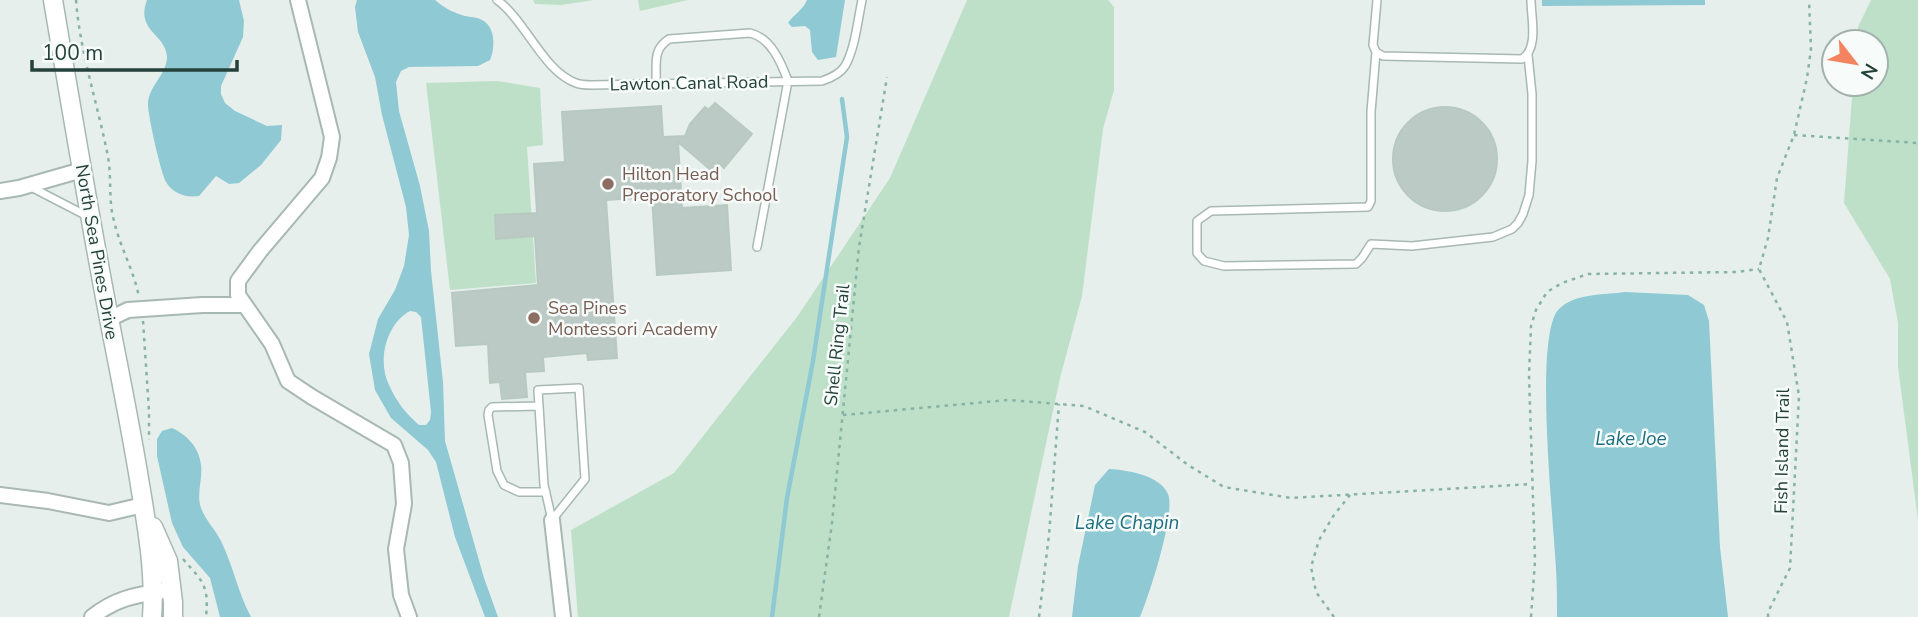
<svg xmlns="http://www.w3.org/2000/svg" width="1918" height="617" viewBox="0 0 1918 617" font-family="'Nunito Sans',sans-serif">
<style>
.green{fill:#bfe0c8}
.water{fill:#8ec9d4;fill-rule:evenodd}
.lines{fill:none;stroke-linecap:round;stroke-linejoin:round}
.stream{stroke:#8ec9d4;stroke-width:4.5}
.building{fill:#bbcac4;stroke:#b8c9c2;stroke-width:2}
.service-casing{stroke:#a8b8b2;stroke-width:10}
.minor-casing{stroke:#a8b8b2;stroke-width:18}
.tertiary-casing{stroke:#a8b8b2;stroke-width:21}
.path{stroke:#86b3a5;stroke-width:2.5;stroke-dasharray:3.5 5;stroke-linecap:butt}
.service{stroke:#fff;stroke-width:7}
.minor{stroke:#fff;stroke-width:14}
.tertiary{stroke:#fff;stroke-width:18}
.education-dot{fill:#8d6e63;stroke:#f7fbf9;stroke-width:2.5}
.labels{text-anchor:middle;stroke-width:5;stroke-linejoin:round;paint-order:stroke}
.street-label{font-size:18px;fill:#24423a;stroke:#f7fbf9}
.education-label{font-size:18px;fill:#785e54;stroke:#f7fbf9;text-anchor:start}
.water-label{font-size:19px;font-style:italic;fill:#1c6f80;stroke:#f7fbf9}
</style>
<rect width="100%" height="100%" fill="#e6efeb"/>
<!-- green -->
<path class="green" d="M533 0H594L561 5 535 4Z
M638 0H688L640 11Z
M967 0H1108L1114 7V90L1103 129 1082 296 1060 378 1009 617H578L571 530 674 473 797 317 890 178Z
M1871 0H1918V520L1898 367V323L1890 279 1844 203 1853 84H1876V42H1857L1858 27Z
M497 81 540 88 543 145 527 147 536 283 450 290 426 83Z"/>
<!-- water -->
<path class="water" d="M147 0H239L244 21 243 37 221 86V94L225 103 235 111 267 126 282 125 281 140 261 165 239 183 229 184 216 176 199 196C187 198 173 194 166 182 161 174 147 112 148 103 149 86 166 75 167 58 167 34 135 32 147 0Z
M357 0H435C444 8 454 13 465 16 470 17 477 17 482 20 496 27 495 48 490 60L478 66 409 67 401 71 396 82 399 111 420 186 429 231 431 271 443 382 445 441 484 578 498 617H485L455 537 436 462 428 450 391 418 375 390 369 354 378 319 395 290 404 266 409 235 406 207 382 115 375 77 358 32 355 7ZM410 311 416 312 421 317 431 412 430 420 426 425H419C406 414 396 401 389 385 377 361 386 324 410 311Z
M807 0H845L836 57 818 60 812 52 810 30 805 26 792 27 788 23C794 14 803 10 807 0Z
M1542 0H1705V5L1542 6Z
M1625 292 1688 295 1704 305 1709 321 1720 547 1728 617H1557C1557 601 1557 585 1556 569 1554 525 1533 334 1559 309 1575 293 1604 295 1625 292Z
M172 428C187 435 199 447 201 465 203 479 196 494 201 508 206 521 215 529 221 541 233 565 238 593 251 617H220L210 578 183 547 172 523 157 456V439L162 431Z
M1109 469C1127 470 1160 475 1168 494 1176 513 1149 596 1140 617H1072L1078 566 1095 485Z"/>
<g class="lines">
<!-- stream -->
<path class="stream" d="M772 617 787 498 813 361 847 137 842 99"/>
</g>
<!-- building -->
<path class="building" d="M715 103 752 134 724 168 719 163 712 171 678 142 682 208 727 205 731 270 657 275 652 197 606 200 617 358 588 360 587 353 543 357 544 371 525 372 527 397 502 399 500 382 490 383 488 344 456 346 452 293 538 285 535 236 496 239 495 215 537 213 534 164 565 162 562 112 661 106 663 137 685 136 690 124 705 107 708 110Z
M1393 159a52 52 0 1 1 104 0a52 52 0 1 1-104 0Z"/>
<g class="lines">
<!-- service casing -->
<g class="service-casing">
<path id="service" d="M497 0C526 21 543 71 576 83 581 85 587 85 592 85L822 81C831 78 840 74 845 66 855 49 858 19 862 0
M1377 0 1373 45 1376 52 1383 56 1522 59C1539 48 1531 18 1531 0
M1376 52 1371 112V201L1368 207 1211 211 1197 221V253L1204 261 1224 266 1356 264 1362 258 1371 244 1412 246 1493 237 1512 229 1518 223 1523 214 1529 195 1532 161V94L1528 55
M656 83C657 64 652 50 669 39L750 33C771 38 781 62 788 81L757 247
M29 186 87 216
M579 388 585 479 552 520 544 485 538 390Z
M539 406 492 407 489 410 488 415 497 471 504 485 519 492H546"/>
</g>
<!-- minor casing -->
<g class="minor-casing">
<path id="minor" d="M298 0 332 137 329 158 322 178 260 251 238 281V295L272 344 288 381 312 397 394 445 401 463 404 504 396 549 401 595 409 617
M0 191 19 188 82 170
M109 319 128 310 202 305H245
M0 495 48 501 109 513 143 505
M552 520 563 617
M92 617C115 599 134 595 163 591"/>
</g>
<!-- tertiary casing -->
<g class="tertiary-casing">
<path id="tertiary" d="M53 0C72 113 91 227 113 339 123 390 133 440 141 491 148 532 155 575 152 617
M153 527 168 561 173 602V617"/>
</g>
<!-- path -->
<path class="path" d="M76 0C80 53 98 105 108 157 112 179 108 200 114 221 120 247 134 271 139 297
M1794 135 1918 143
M143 321 149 411V440
M843 415 1008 400 1084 406 1145 432 1188 465 1224 487 1291 498 1532 484
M183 559C203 582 209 585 206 617
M819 617 832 523 859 247 887 77
M1039 617 1049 535 1059 404
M1334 617 1316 592 1311 567 1319 540 1334 515 1350 495
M1531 617 1535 561 1529 375 1531 326 1536 310 1547 292 1562 283 1588 274 1737 272 1759 269
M1768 617V612L1790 568 1799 396 1787 322 1759 269 1768 238 1777 178 1794 135 1807 78 1811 49 1809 0"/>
<!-- service -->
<use href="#service" class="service"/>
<!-- minor -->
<use href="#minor" class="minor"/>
<!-- tertiary -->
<use href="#tertiary" class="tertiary"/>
</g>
<!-- markers -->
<g class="education-dot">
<circle cx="608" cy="184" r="7"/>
<circle cx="534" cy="318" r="7"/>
</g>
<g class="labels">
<!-- street labels -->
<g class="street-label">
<text transform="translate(689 83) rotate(-1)" y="6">Lawton Canal Road</text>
<text transform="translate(97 252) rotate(80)" y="6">North Sea Pines Drive</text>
<text transform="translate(837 345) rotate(-84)" y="6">Shell Ring Trail</text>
<text transform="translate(1782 451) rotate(-89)" y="6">Fish Island Trail</text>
</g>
<!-- education labels -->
<g class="education-label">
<text x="622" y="180">Hilton Head<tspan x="622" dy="21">Preporatory School</tspan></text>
<text x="548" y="314">Sea Pines<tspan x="548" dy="21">Montessori Academy</tspan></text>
</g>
<!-- water labels -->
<g class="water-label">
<text x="1631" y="445">Lake Joe</text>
<text x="1127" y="529">Lake Chapin</text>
</g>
</g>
<!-- north arrow -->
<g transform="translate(1855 63) rotate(121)"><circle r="33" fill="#f7fbf9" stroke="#a3b1ad" stroke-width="2"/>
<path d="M0-5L12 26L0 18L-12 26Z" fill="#f4845f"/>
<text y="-10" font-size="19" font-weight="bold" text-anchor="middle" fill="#24423a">N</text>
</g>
<!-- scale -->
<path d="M32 60v10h205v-10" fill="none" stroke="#24423a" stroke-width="3.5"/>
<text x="42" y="60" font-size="21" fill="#24423a" stroke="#f7fbf9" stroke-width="5" paint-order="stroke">100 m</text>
</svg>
